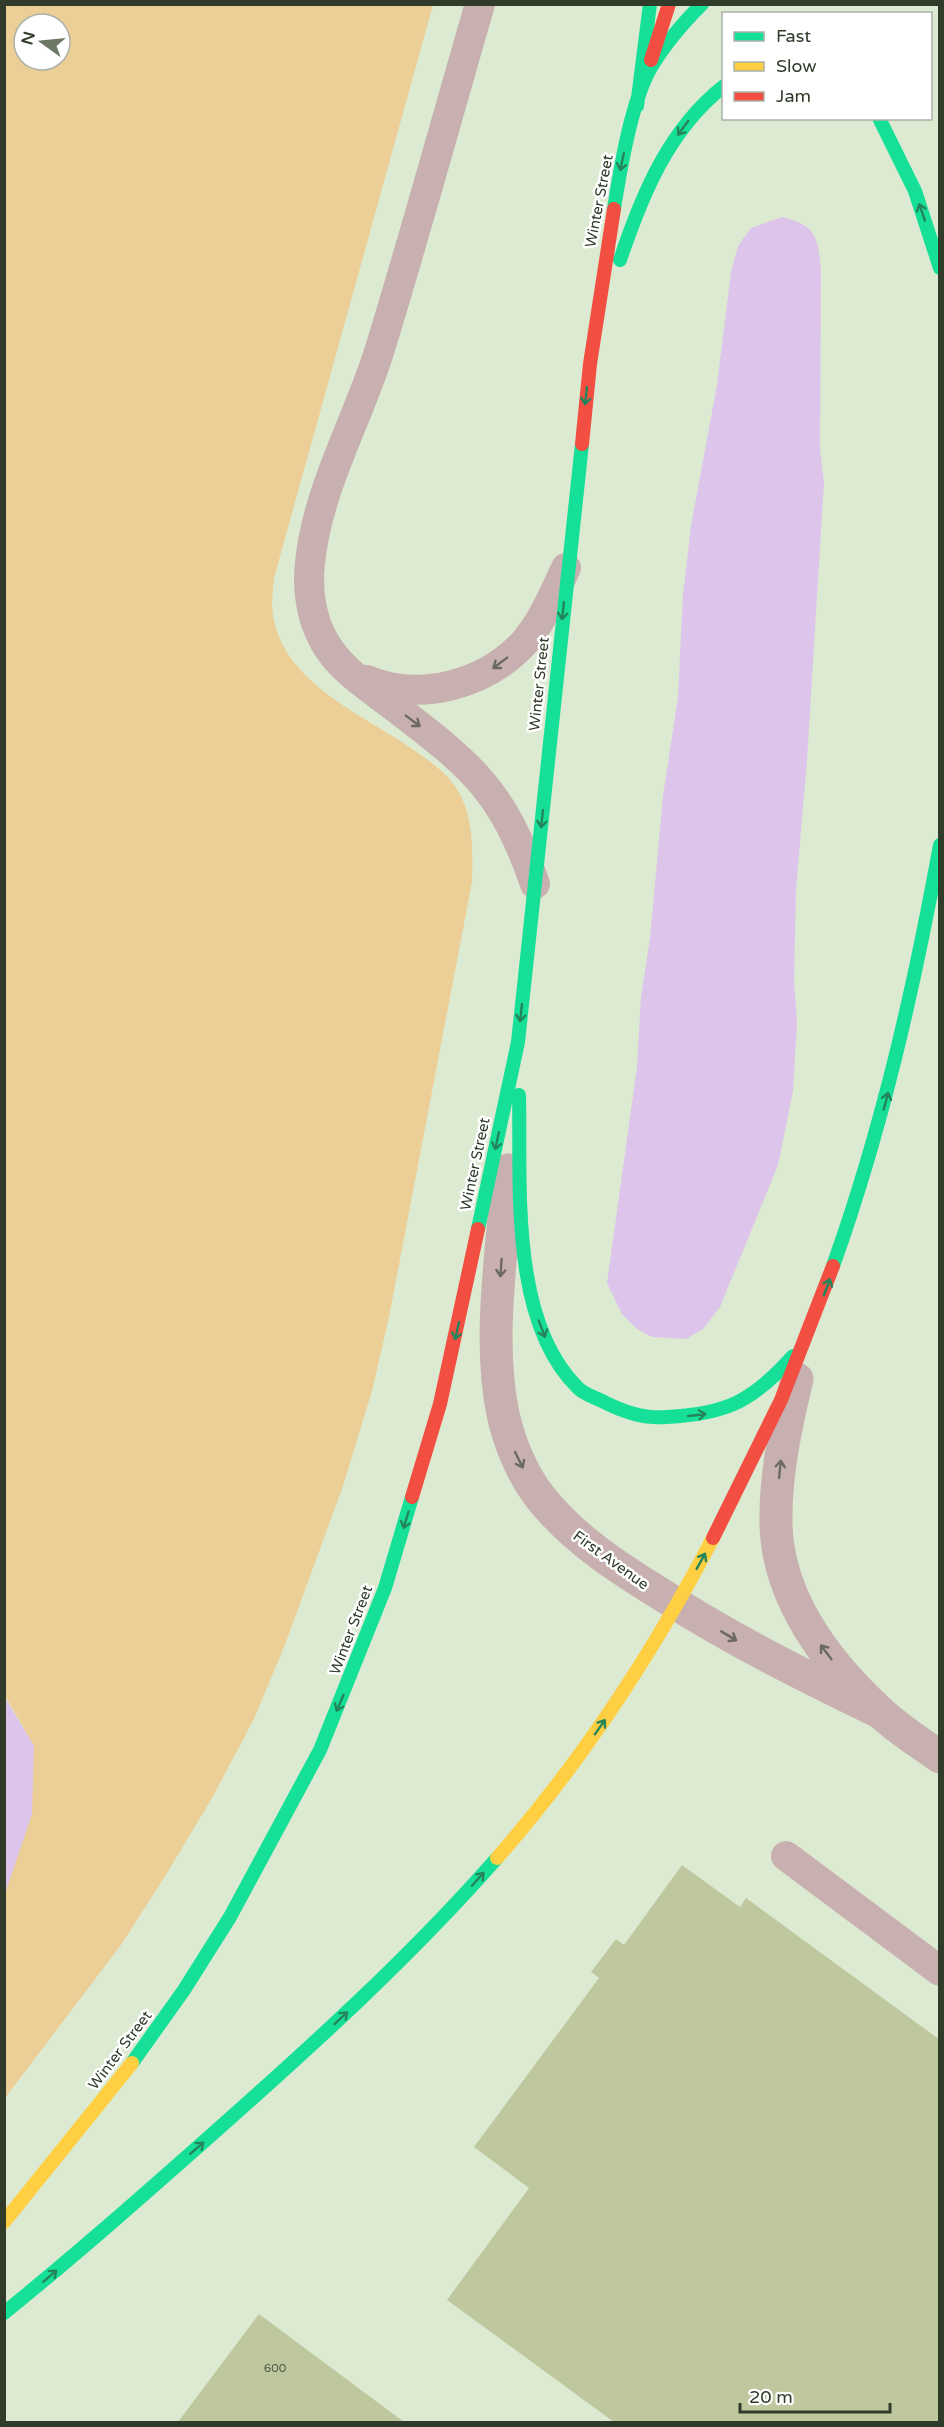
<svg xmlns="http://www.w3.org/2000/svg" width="944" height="2427" viewBox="0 0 944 2427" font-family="'Varela Round',sans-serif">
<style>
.green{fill:#ebcf97;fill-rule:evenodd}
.water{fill:#ddc4eb}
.building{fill:#bfc79e}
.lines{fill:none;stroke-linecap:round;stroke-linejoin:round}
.lane{stroke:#c7b0af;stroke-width:30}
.street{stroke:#c7b0af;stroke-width:33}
.fast{stroke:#16e098;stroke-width:14}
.slow{stroke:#ffcf43;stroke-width:14}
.jam{stroke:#f24e42;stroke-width:14}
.oneway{stroke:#24855b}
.oneway2{stroke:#6c6a5f}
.labels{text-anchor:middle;stroke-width:5;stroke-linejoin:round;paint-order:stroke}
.number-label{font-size:12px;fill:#545e46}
.street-label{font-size:15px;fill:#303b29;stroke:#fff}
</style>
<rect width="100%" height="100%" fill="#dcead2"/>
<!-- green -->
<path class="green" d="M5 5H433L274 578C273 590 271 603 273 615 283 680 355 711 405 744 422 756 442 768 454 785 474 812 473 850 472 882L389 1317 372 1391 343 1486 286 1642 254 1719 212 1798 167 1873 121 1945 5 2098V1894L34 1746 5 1696ZM24 24H60V60H24Z"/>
<!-- water -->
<path class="water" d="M782 217C816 225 818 237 821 270L820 450 824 482 807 760 796 890 794 981 797 1023 793 1091 778 1165 720 1307 703 1329 686 1339 652 1337 637 1329 622 1314 607 1283 637 1067 641 997 650 938 663 796 678 697 683 594 691 526 717 385 731 272 738 246 751 228Z
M4 1696 34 1746 32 1814 5 1894Z"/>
<!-- building -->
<path class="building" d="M682 1865 740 1907 746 1898 940 2040V2422H614L447 2300 529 2188 474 2147 599 1978 591 1972 616 1939 624 1945Z
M259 2314 404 2422H178Z"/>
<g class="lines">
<!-- lane -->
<path class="lane" d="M480 4C446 121 414 239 378 355 356 423 317 491 310 563 307 589 311 618 324 641 340 670 370 688 396 708 472 766 503 791 535 884
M367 680C420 702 484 685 523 644 542 623 554 593 566 568
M786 1856 940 1971"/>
<!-- street -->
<path class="street" d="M508 1170C503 1247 487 1339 503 1414 509 1442 522 1474 540 1497 574 1540 620 1569 667 1598 736 1642 805 1676 879 1712
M797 1379C786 1425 775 1475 776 1523 777 1597 826 1662 878 1710 896 1728 919 1742 940 1757"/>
<!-- fast -->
<path class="fast" d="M637 106 650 4
M879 118 915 191 940 268
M614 209C620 170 631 103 650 69 664 45 682 24 702 4
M620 260C642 195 668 130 724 86
M519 1095C521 1183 509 1321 578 1388 585 1395 597 1398 606 1403 624 1412 646 1419 667 1417 727 1414 753 1401 793 1356
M478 1229 518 1042 582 444
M833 1266C882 1129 914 988 940 845
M132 2063 184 1990 230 1917 320 1750 385 1588 412 1497
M4 2313C77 2254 147 2192 217 2130 315 2043 411 1956 497 1858"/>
<!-- slow -->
<path class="slow" d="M497 1858C583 1760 653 1653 713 1538
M4 2222 132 2063"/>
<!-- jam -->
<path class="jam" d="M651 60 669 4
M582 444 590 364 614 209
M412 1497 440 1404 478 1229
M713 1538 781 1400 833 1266"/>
</g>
<!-- one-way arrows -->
<defs><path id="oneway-shaft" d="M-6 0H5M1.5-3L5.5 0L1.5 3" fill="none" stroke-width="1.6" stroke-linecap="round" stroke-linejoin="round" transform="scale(1.5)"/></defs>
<g class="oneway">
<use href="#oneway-shaft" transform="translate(683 128) rotate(126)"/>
<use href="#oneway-shaft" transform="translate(622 162) rotate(102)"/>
<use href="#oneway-shaft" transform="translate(922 212) rotate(-109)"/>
<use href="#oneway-shaft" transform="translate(586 396) rotate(96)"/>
<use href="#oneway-shaft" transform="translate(563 611) rotate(96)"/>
<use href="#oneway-shaft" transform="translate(542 819) rotate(96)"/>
<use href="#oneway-shaft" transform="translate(521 1013) rotate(96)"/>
<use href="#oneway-shaft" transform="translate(886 1101) rotate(-75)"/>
<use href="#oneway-shaft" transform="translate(497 1141) rotate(102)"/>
<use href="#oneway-shaft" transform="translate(827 1287) rotate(-69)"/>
<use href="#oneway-shaft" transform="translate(542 1329) rotate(69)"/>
<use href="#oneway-shaft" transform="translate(457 1331) rotate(103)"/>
<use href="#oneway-shaft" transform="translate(697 1415) rotate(-6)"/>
<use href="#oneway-shaft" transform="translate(406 1520) rotate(107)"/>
<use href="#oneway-shaft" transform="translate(701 1561) rotate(-61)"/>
<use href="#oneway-shaft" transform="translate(340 1703) rotate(113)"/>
<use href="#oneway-shaft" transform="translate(600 1727) rotate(-55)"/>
<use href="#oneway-shaft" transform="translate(478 1879) rotate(-48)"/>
<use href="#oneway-shaft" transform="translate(341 2018) rotate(-43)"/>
<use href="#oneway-shaft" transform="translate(197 2148) rotate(-41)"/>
<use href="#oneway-shaft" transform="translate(50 2276) rotate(-41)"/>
</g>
<g class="oneway2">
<use href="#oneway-shaft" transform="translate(500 663) rotate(143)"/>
<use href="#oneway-shaft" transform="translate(413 721) rotate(37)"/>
<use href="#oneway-shaft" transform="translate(501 1268) rotate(94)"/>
<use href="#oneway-shaft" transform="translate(519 1460) rotate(64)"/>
<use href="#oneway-shaft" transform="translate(780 1469) rotate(-84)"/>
<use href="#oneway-shaft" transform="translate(729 1636) rotate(31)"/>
<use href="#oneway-shaft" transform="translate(826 1652) rotate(-127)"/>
</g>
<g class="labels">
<!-- number labels -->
<g class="number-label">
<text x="275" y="2372">600</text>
</g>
<!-- street labels -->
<g class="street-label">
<text transform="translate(599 201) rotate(-79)" y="5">Winter Street</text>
<text transform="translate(539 684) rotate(-84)" y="5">Winter Street</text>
<text transform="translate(475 1164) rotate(-78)" y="5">Winter Street</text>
<text transform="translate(611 1560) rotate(36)" y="5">First Avenue</text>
<text transform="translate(351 1630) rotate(-69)" y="5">Winter Street</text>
<text transform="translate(120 2050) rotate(-53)" y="5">Winter Street</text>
</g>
</g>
<!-- border -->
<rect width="944" height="2427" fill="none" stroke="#303b29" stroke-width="12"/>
<!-- legend -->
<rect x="722" y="12" width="210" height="108" fill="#ffffff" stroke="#acb1a9" stroke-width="1.5"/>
<rect x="734" y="32" width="30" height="9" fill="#16e098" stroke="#acb1a9" stroke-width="1.5"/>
<text x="776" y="42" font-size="18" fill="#303b29">Fast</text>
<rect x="734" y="62" width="30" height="9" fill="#ffcf43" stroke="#acb1a9" stroke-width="1.5"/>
<text x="776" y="72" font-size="18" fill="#303b29">Slow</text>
<rect x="734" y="92" width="30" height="9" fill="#f24e42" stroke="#acb1a9" stroke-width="1.5"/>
<text x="776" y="102" font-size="18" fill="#303b29">Jam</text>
<!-- north arrow -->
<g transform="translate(42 42) rotate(285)"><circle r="28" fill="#ffffff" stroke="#acb1a9" stroke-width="1.5"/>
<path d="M0-4.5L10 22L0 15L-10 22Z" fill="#6c7864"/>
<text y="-9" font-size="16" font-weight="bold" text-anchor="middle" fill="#303b29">N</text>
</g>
<!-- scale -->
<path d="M740 2403v9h150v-9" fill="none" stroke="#303b29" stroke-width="3"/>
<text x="749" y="2403" font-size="18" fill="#303b29" stroke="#ffffff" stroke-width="4.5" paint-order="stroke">20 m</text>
</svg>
